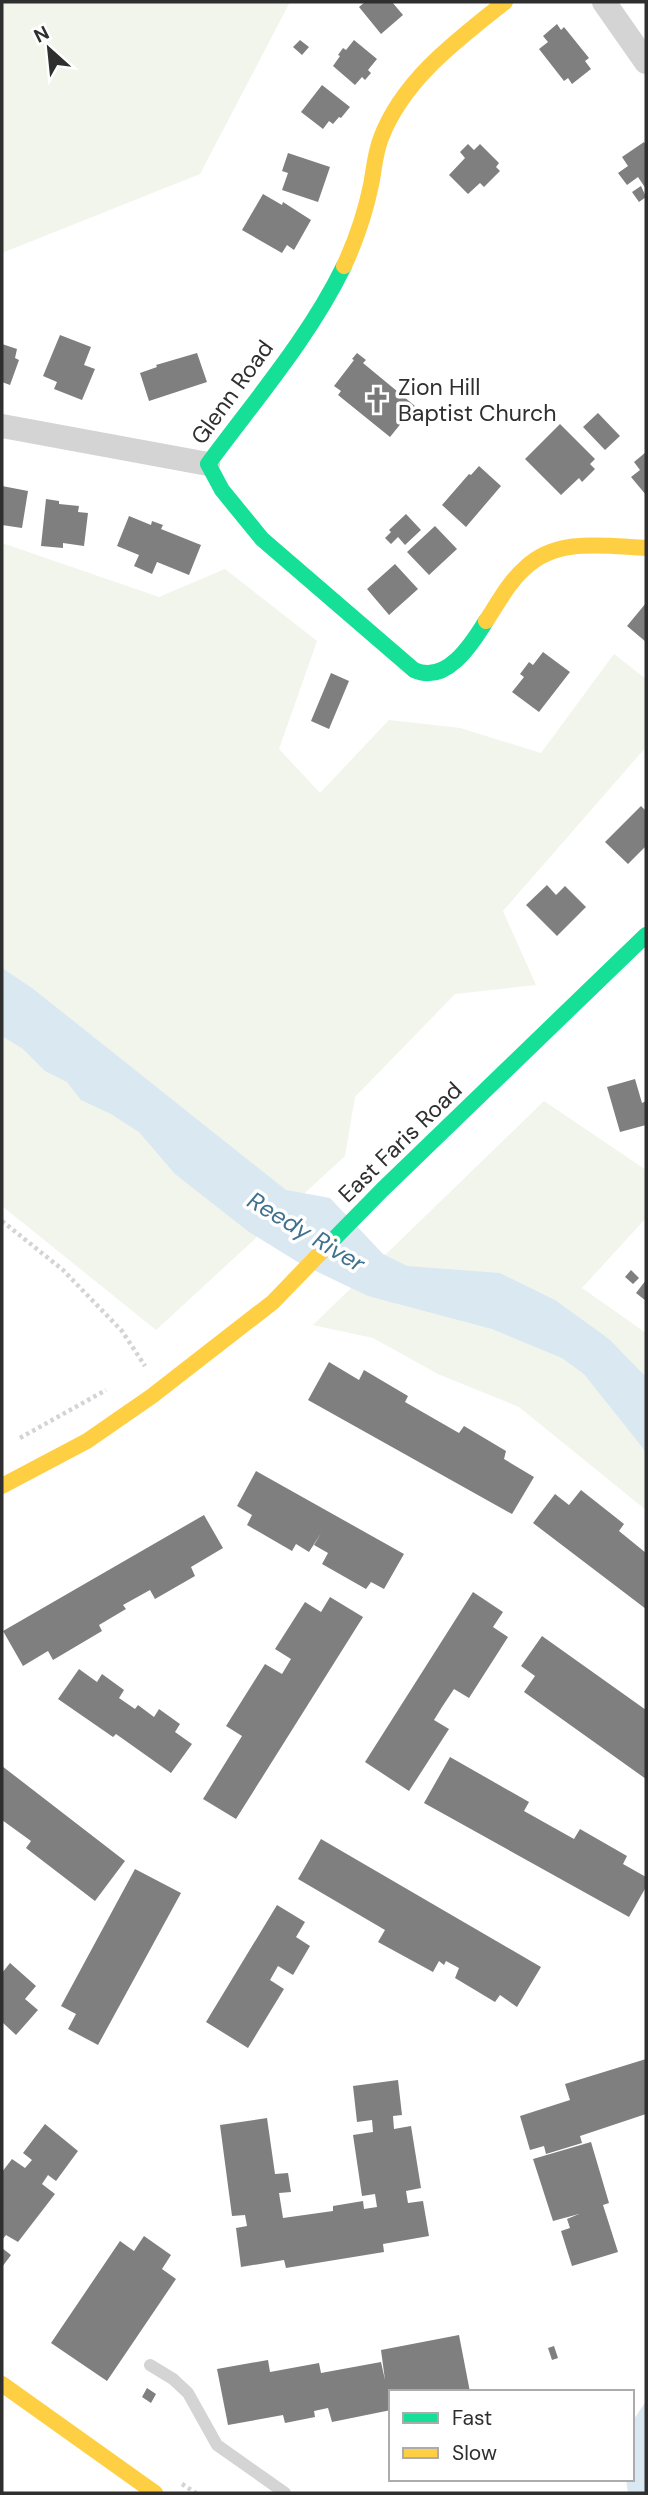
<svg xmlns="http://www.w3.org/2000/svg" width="648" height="2495" viewBox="0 0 648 2495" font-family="'DM Sans',sans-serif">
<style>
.green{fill:#f1f5ec}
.water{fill:#dae8f1}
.building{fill:#7f7f7f}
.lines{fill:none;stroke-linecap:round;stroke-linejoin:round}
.path{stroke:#d4d4d4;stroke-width:4.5;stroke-dasharray:3.5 3.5;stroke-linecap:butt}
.lane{stroke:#d4d4d4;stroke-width:12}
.street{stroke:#d4d4d4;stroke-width:24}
.fast{stroke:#16e098;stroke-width:16}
.slow{stroke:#ffcf43;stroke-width:16}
.labels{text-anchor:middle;stroke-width:7;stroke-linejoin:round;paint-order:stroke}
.poi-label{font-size:23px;fill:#2f2f2f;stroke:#fff;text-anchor:start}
.street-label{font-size:23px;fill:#2f2f2f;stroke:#fff}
.water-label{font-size:24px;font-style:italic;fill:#3f708e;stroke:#fff}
</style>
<rect width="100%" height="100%" fill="#fff"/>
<!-- green -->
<path class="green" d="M2 2H290L200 174 2 253Z
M2 543 159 597 225 569 317 641 279 749 320 793 389 720 460 728 541 753 614 654 646 679V747L503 911 536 985 455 994 355 1097 345 1156 156 1330 2 1206Z
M544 1101 646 1170V1218L582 1288 646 1333V1510L519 1407 438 1374 373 1338 313 1325Z"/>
<!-- water -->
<path class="water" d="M2 968 32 988 286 1190 330 1198 383 1254 407 1266 500 1273 555 1300 609 1339 646 1377V1452L584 1374 562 1358 492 1329 368 1296 301 1264 249 1232 175 1174 139 1132 111 1114 81 1100 67 1082 45 1071 23 1049 2 1036Z
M646 2401V2493H628L626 2479H632V2422Z"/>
<!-- building -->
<path class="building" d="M365 2H392L403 15 381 34 359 7Z
M557 24 561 30 564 27 589 58 585 61 591 69 572 84 568 78 564 81 539 49 548 42 543 36Z
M300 40 309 47 302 55 293 47Z
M354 40 377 59 368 70 371 73 365 80 362 77 355 85 333 66 340 56 338 55 343 48 346 50Z
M322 85 350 107 341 118 339 117 333 124 329 121 323 129 301 112Z
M644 142 646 145V189L638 177 627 185 618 173 628 166 622 157Z
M468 144 474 150 480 144 499 163 496 167 500 171 484 187 480 183 468 194 449 175 465 158 460 152Z
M288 153 330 167 318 202 282 190 288 173 282 171Z
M641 186 646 197 639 202 632 192Z
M263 194 282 205 283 202 311 220 294 250 287 245 282 253 242 230Z
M60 335 91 347 84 365 95 369 82 400 54 389 57 382 43 376Z
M2 344 17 349 15 358 19 360 10 385 2 382Z
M197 353 207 382 149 401 140 373 157 367 156 365Z
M357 353 366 360 363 363 415 406 390 437 338 395 341 391 334 386 354 360 352 359Z
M598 413 620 436 605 450 583 427Z
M560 424 595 459 590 464 595 469 582 482 579 478 561 495 525 459Z
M646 452V495L631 477 640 470 634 462Z
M479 466 501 486 466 527 442 505 469 474 471 475Z
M2 486 28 491 22 528 2 525Z
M46 499 59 501V504L79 506 78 512 88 513 84 546 63 543V548L41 546Z
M406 514 421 530 405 545 398 537 391 544 385 538 391 532 389 530Z
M129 516 151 525 152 521 163 525 161 529 201 545 189 575 157 562 152 574 134 566 139 555 117 546Z
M435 526 457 549 429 575 407 552Z
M395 564 418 589 389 615 367 589Z
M646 603V642L627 626Z
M543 652 570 672 539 712 512 692 524 677 520 674 529 662 533 665Z
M331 673 349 681 329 729 311 721Z
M641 806 646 811V846L628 864 605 842Z
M547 885 556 895 565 886 586 907 557 936 526 905Z
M635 1079 642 1103 646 1101V1125L620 1132 607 1087Z
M631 1270 639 1278 633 1284 625 1277Z
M646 1280V1301L636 1293Z
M329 1362 359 1380 364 1370 408 1396 405 1402 459 1433 464 1426 506 1451 504 1459 534 1477 512 1514 308 1400Z
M256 1471 404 1554 384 1589 371 1582 366 1589 322 1564 328 1553 314 1545 321 1533 309 1552 296 1544 292 1551 247 1525 252 1515 237 1506Z
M581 1490 624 1524 619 1531 646 1553V1609L533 1523 555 1494 569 1505Z
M204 1515 223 1548 191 1567 195 1576 155 1599 150 1590 123 1605 126 1609 99 1625 102 1631 53 1660 48 1651 23 1666 3 1631Z
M473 1592 503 1612 493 1627 508 1637 469 1698 454 1689 442 1707 434 1720 449 1729 409 1791 365 1762Z
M330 1597 363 1617 236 1819 203 1799 242 1736 226 1726 265 1664 282 1674 291 1659 275 1649 305 1602 321 1612Z
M542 1636 646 1710V1779L524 1692 535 1676 521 1666Z
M79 1669 97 1682 102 1674 124 1690 119 1698 135 1709 138 1705 154 1717 159 1709 180 1724 175 1732 192 1744 171 1773 116 1734 113 1737 58 1699Z
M450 1757 529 1802 524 1811 574 1839 580 1829 627 1856 623 1864 646 1877V1887L629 1917 424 1803Z
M2 1766 125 1861 95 1901 26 1848 31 1841 2 1820Z
M321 1839 541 1967 517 2007 500 1995 495 2002 455 1978 459 1968 446 1961 444 1965 439 1961 433 1972 378 1942 385 1930 298 1879Z
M135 1869 181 1893 98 2045 68 2029 76 2014 61 2006Z
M277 1905 305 1922 296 1937 310 1946 293 1975 278 1966 270 1980 284 1989 248 2048 206 2022Z
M10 1963 36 1986 25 1999 38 2010 16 2035 2 2022V1973Z
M646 2059V2114L580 2136 582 2143 546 2154 544 2146 530 2150 520 2116 570 2100 565 2084Z
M398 2080 402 2115 393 2116 394 2129 411 2126 421 2188 406 2191 408 2203 423 2201 429 2236 383 2244 384 2252 286 2268 284 2260 241 2267 236 2228 247 2226 245 2215 232 2216 220 2125 267 2118 275 2174 288 2173 291 2192 279 2193 283 2218 333 2211V2206L363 2201 364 2209 377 2207 375 2194 362 2196 353 2135 373 2132 372 2120 357 2122 353 2086Z
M45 2124 78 2151 56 2181 48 2175 42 2184 55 2194 18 2242 6 2235 2 2240V2172L12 2159 25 2168 32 2160 23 2153Z
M591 2142 609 2203 603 2205 618 2252 572 2266 561 2231 570 2228 567 2219 579 2214 553 2221 533 2159Z
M144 2236 171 2255 162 2269 176 2279 107 2381 51 2343 120 2241 134 2251Z
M2 2248 11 2255 2 2267Z
M459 2335 470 2392H391V2410L332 2422 328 2408 314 2411 315 2417 285 2423 283 2415 228 2425 217 2369 268 2360 270 2372 319 2363 321 2373 381 2362 385 2380 381 2350Z
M554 2346 558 2358 552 2360 548 2348Z
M147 2388 156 2394 151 2403 142 2397Z"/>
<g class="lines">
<!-- path -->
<path class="path" d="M2 1221 63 1270 122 1331 145 1366
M20 1438 106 1390
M182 2484 196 2493"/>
<!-- lane -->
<path class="lane" d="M150 2365 173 2379 188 2393 217 2445 285 2493"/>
<!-- street -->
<path class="street" d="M604 2 646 62
M2 426 208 464"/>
<!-- fast -->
<path class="fast" d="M344 266C309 338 255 400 208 464L222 490 262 539 414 670C446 685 472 644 486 621
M330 1243 382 1190 646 935"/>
<!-- slow -->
<path class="slow" d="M344 266C356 240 365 214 371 185 374 170 375 153 381 138 403 80 457 40 505 2
M486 621C498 603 509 582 525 568 557 537 605 546 646 548
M2 1486 87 1441 152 1396 273 1302 330 1243
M2 2384 155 2493"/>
</g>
<!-- icons -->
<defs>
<g id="church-bare" transform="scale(2.1)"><path d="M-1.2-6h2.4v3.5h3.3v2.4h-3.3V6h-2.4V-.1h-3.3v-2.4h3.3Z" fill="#787878" stroke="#fff" stroke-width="2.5" paint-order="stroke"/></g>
</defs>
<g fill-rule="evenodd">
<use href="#church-bare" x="377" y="400"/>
</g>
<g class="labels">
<!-- poi labels -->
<g class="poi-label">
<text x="398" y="395">Zion Hill<tspan x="398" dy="26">Baptist Church</tspan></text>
</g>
<!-- street labels -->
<g class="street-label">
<text transform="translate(232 392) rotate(-54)" y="8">Glenn Road</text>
<text transform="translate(400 1142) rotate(-44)" y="8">East Faris Road</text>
</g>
<!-- water labels -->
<g class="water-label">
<text transform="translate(306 1232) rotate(31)" y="8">Reedy River</text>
</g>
</g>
<!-- border -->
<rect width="648" height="2495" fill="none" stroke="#2f2f2f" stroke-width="7"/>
<!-- legend -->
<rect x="389" y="2390" width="245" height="91" fill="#ffffff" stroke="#acacac" stroke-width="2"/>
<rect x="403" y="2413" width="35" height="10" fill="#16e098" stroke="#acacac" stroke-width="2"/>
<text x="452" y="2425" font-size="21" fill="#2f2f2f">Fast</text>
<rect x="403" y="2448" width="35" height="10" fill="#ffcf43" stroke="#acacac" stroke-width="2"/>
<text x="452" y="2460" font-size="21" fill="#2f2f2f">Slow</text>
<!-- north arrow -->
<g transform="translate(49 49) rotate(333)" stroke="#ffffff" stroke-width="5" paint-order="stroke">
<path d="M0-5L12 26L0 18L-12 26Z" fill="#2f2f2f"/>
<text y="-10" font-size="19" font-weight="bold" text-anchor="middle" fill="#2f2f2f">N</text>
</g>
</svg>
